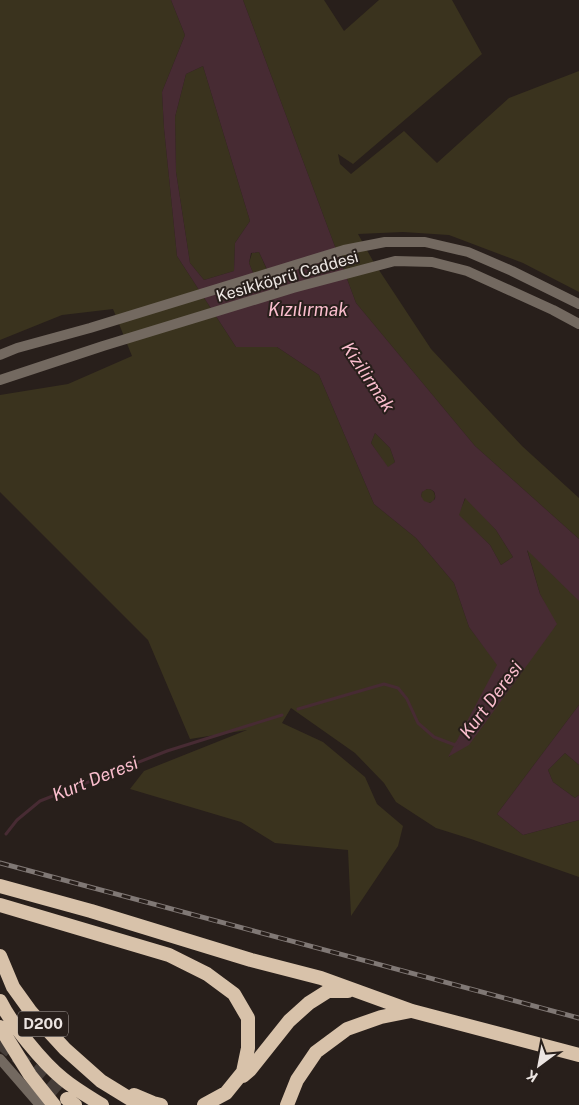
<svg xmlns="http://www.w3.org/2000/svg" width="579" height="1105" viewBox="0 0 579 1105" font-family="'Public Sans',sans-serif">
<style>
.green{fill:#3a331e}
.water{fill:#472b33;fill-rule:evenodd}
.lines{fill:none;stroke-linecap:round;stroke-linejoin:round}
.stream{stroke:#472b33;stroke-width:3}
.trunk-tunnel{stroke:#453d39;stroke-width:14;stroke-dasharray:14 7;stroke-linecap:butt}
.tertiary{stroke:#736960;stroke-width:10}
.trunk{stroke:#d8c2aa;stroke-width:14}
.rail-casing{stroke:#807875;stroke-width:5}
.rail{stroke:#281f1b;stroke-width:3;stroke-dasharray:9;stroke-linecap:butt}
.labels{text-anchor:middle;stroke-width:4;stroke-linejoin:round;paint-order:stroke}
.shield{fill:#281f1b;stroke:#b1aaa6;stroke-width:1}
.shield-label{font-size:15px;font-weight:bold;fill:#ece5e2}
.street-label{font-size:16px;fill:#ece5e2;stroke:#281f1b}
.water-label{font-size:18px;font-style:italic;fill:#fabdcd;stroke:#281f1b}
</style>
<rect width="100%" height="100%" fill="#281f1b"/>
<!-- green -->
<path class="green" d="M0 0H171L185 35 162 92 164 128 177 256 236 347H277L319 375 374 504 416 538 454 583 469 627 498 665 449 757 556 625 540 594 527 549 579 600V705L497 814 523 835 579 820V877L471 839 436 828 396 802 384 783 355 753 291 708 282 723 323 742 365 777 377 804 403 826 398 846 351 916 348 850 275 843 241 822 130 789 144 771 247 730 190 739 148 640 0 492V395L68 384 132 356 113 309 62 315 0 340Z
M243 0H324L344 31 379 0H452L482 54 353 164 338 154 340 164 351 174 404 131 437 163 509 98 579 71V292L523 263 449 235 403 232 358 234 373 261 431 349 522 446 579 498V539L475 446 356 303Z
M203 66 250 221 235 243 234 271 204 280 190 263 176 172 175 117 186 74Z
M259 252 271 279 258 285 249 263 252 253Z
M375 433 390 448 395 462 388 468 371 443Z
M421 496a7 7 0 1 1 14 0a7 7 0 1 1-14 0Z
M466 497 496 530 513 557 501 565 490 545 458 515Z
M565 753 579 765V795L575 798 553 782 548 770Z"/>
<!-- water -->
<path class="water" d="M171 0H243L356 303 475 446 579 539V601L527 550 540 594 557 624 469 745 448 757 497 665 469 627 454 583 416 538 374 504 319 375 277 347H236L177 256 164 128 162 92 185 35ZM203 66 250 221 235 243 234 271 204 280 190 263 176 172 175 117 186 74ZM259 252 271 278 258 285 249 263 251 253ZM375 433 390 448 395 462 388 467 371 443ZM427 489C434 489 436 493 435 499L430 503 424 501 421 496 422 492ZM465 498 496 530 513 557 501 565 490 545 459 515Z
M579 705V765L565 753 548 770 553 782 575 798 579 795V820L523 835 497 814Z"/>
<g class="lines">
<!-- stream -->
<path class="stream" d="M298 709 384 684 398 688 407 699 418 723 434 737 455 745 457 743
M6 834 17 820 40 801 167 751 282 715"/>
<!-- trunk-tunnel -->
<path class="trunk-tunnel" d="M0 1042 67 1099"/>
<!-- tertiary -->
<path class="tertiary" d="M0 355 17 348 90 328 344 250 385 242H425L468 252 512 271 579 304
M0 380 103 346 293 288 395 261 432 262 467 271 553 310 579 324
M0 1059 40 1105"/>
<!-- trunk -->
<path class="trunk" d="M0 886 91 911 251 960 321 978 412 1011 579 1055
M0 905 169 955 207 974 234 994 248 1018V1048L243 1072 226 1093 204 1105
M0 956 13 987 31 1012 65 1049 101 1081 140 1105
M0 1001C12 1025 42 1062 63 1079 75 1089 89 1097 102 1105
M0 1027 30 1075 54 1105
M243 1076 250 1070 289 1021 309 1003 328 991H348
M134 1095 153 1103 161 1105
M67 1099 75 1105
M287 1105 297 1080 316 1052 347 1029 381 1017 411 1011"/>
<!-- rail casing -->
<g class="rail-casing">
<path id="rail" d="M0 863 579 1018"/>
</g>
<!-- rail -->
<use href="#rail" class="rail"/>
</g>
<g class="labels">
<!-- shield labels -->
<rect class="shield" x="18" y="1011.5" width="50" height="25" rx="4"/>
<g class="shield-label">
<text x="43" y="1029">D200</text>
</g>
<!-- street labels -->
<g class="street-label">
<text transform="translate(287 276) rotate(-16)" y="6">Kesikköprü Caddesi</text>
</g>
<!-- water labels -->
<g class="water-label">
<text x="308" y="316">Kızılırmak</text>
<text transform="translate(368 377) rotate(56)" y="6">Kizilirmak</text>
<text transform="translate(491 700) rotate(-53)" y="6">Kurt Deresi</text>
<text transform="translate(95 779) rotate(-22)" y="6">Kurt Deresi</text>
</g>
</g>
<!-- north arrow -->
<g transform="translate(539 1065) rotate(212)" stroke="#281f1b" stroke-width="4" paint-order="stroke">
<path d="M0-4L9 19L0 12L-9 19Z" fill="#ece5e2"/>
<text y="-8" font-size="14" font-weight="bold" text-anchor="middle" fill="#ece5e2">K</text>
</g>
</svg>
